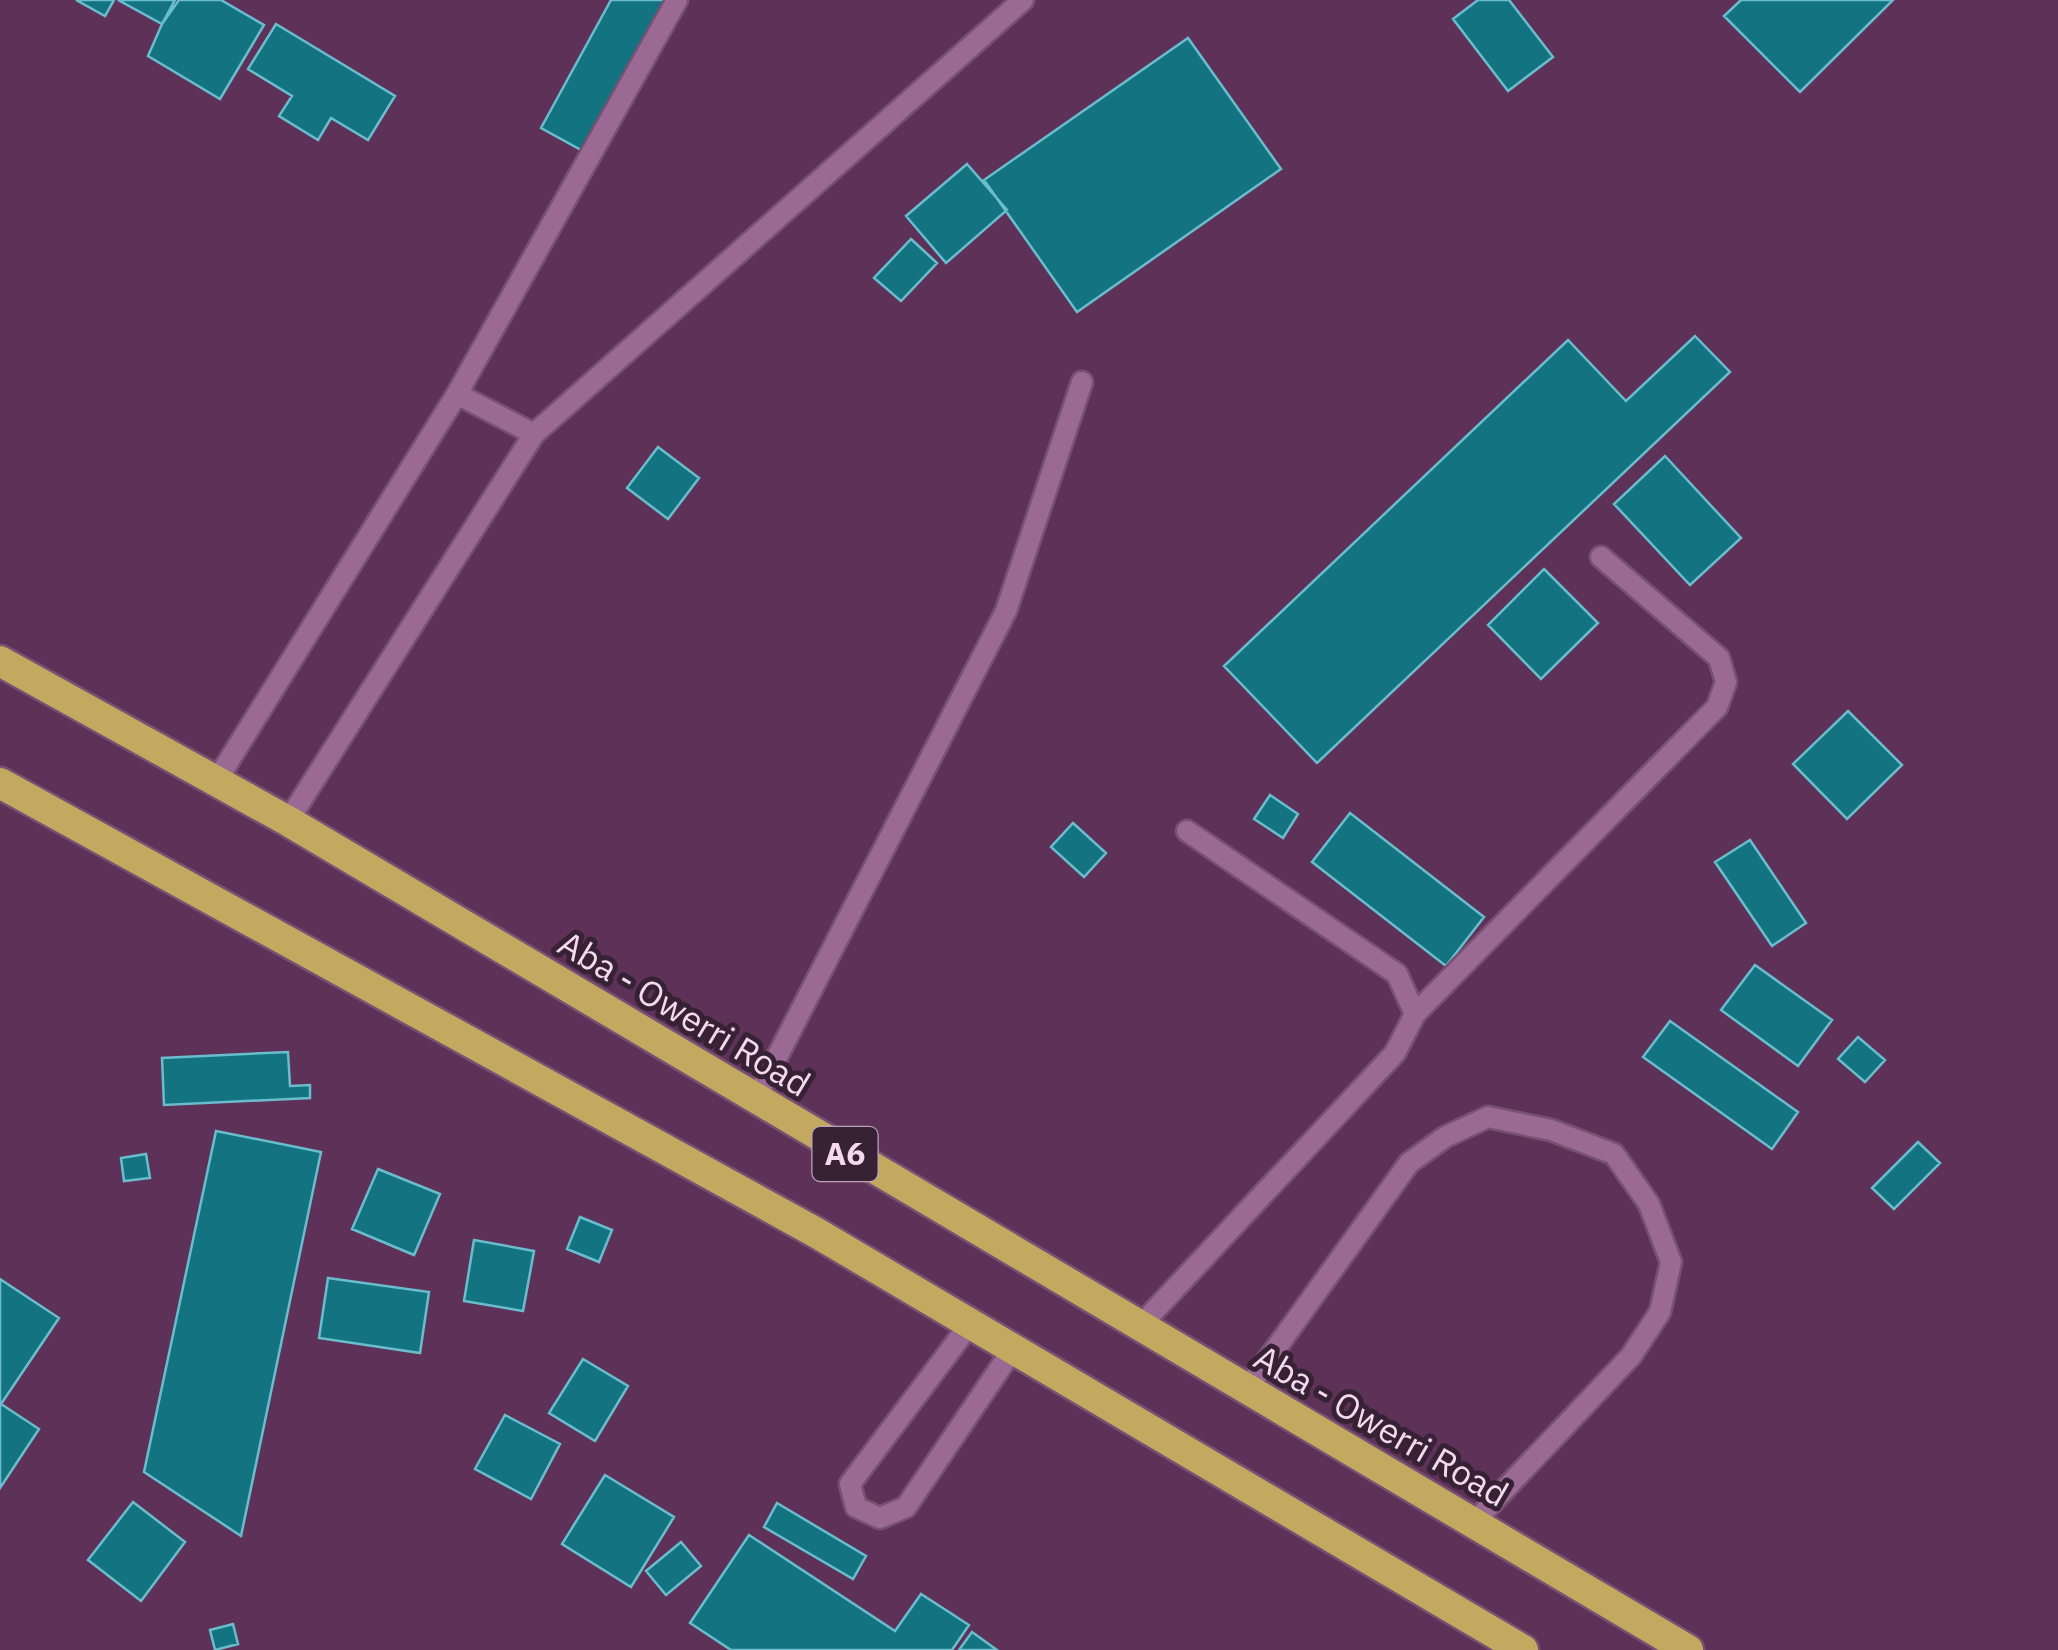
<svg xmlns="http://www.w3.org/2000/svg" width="2058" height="1650" viewBox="0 0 2058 1650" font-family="'IBM Plex Sans',sans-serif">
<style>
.building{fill:#137381;stroke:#6abdcd;stroke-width:2.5}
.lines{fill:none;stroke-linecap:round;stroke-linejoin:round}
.lane-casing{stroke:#765172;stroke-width:25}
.highway-casing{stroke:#765172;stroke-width:35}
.lane{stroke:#9a6a94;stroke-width:20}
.highway{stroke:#c2a95f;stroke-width:30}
.labels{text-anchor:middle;stroke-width:10;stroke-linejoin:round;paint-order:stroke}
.shield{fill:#362234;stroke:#bba2b7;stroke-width:2.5}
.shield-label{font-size:32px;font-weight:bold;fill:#f4d9ef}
.street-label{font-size:35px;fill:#f4d9ef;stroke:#362234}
</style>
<rect width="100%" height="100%" fill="#5d3158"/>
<!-- building -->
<path class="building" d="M76 0H114L105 16Z
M118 0H175L162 24Z
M179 0H221L264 25 220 99 148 56 162 24Z
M611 0H665L583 151 541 128Z
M1478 0H1509L1553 57 1508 91 1453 19Z
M1741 0H1893L1800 92 1724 16Z
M276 24 395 96 368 140 331 118 318 140 279 116 292 96 248 69Z
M1188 38 1281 169 1077 312 984 180Z
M967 164 1007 210 946 263 906 216Z
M911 239 937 263 901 301 874 278Z
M1695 336 1730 372 1317 763 1224 666 1568 340 1626 401Z
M658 447 699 478 668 519 627 488Z
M1665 456 1741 538 1690 585 1614 504Z
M1544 569 1598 623 1541 679 1488 625Z
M1848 711 1902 765 1847 819 1793 764Z
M1270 795 1298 814 1283 838 1254 819Z
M1350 813 1484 917 1446 966 1312 862Z
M1073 823 1106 853 1084 877 1051 847Z
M1750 840 1806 923 1772 946 1715 862Z
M1755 965 1832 1020 1798 1066 1721 1010Z
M1670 1021 1798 1112 1772 1149 1643 1057Z
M1858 1037 1885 1060 1865 1082 1838 1059Z
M288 1052 290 1086 310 1085V1098L164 1105 162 1058Z
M216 1131 321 1152 241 1536 144 1472Z
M1918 1142 1940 1163 1894 1209 1872 1188Z
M146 1154 150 1178 124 1181 121 1158Z
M378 1169 440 1194 414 1255 352 1229Z
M580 1217 612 1230 599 1262 567 1249Z
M474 1240 534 1251 523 1311 464 1301Z
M328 1278 429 1292 420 1353 319 1338Z
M0 1279 59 1318 1 1404 39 1429 0 1488Z
M583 1359 628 1386 595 1441 549 1413Z
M505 1415 560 1444 531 1499 475 1469Z
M605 1475 674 1517 631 1587 562 1544Z
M133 1502 185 1542 141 1601 88 1560Z
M777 1503 866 1556 853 1579 764 1527Z
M749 1535 895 1631 921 1594 969 1625 952 1650H731L690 1623Z
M681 1542 701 1566 666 1595 646 1571Z
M233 1624 238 1644 215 1650 210 1630Z
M972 1632 997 1650H959Z"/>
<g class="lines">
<!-- lane casing -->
<g class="lane-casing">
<path id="lane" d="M457 394 534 434
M215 783 457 394 677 0
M288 821 534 434 1023 0
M1415 1014 1717 707 1726 682 1719 658 1601 557
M755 1100 1006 611 1082 382
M970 1324 850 1484 856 1507 880 1518 906 1507 1013 1349
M1139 1327 1395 1053 1415 1014 1397 974 1187 831
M1246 1390 1409 1163 1445 1137 1488 1117 1551 1130 1614 1154 1649 1204 1671 1262 1660 1312 1631 1356 1473 1523"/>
</g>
<!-- highway casing -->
<g class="highway-casing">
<path id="highway" d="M0 661 288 821 1688 1650
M0 783 815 1232 1523 1650"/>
</g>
<!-- lane -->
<use href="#lane" class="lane"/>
<!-- highway -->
<use href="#highway" class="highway"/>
</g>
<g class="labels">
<!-- shield labels -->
<rect class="shield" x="812.5" y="1127" width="65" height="54" rx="8"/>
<g class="shield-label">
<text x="845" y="1165">A6</text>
</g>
<!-- street labels -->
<g class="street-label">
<text transform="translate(684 1014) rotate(31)" y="12">Aba - Owerri Road</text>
<text transform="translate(1381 1426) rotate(30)" y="12">Aba - Owerri Road</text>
</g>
</g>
</svg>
